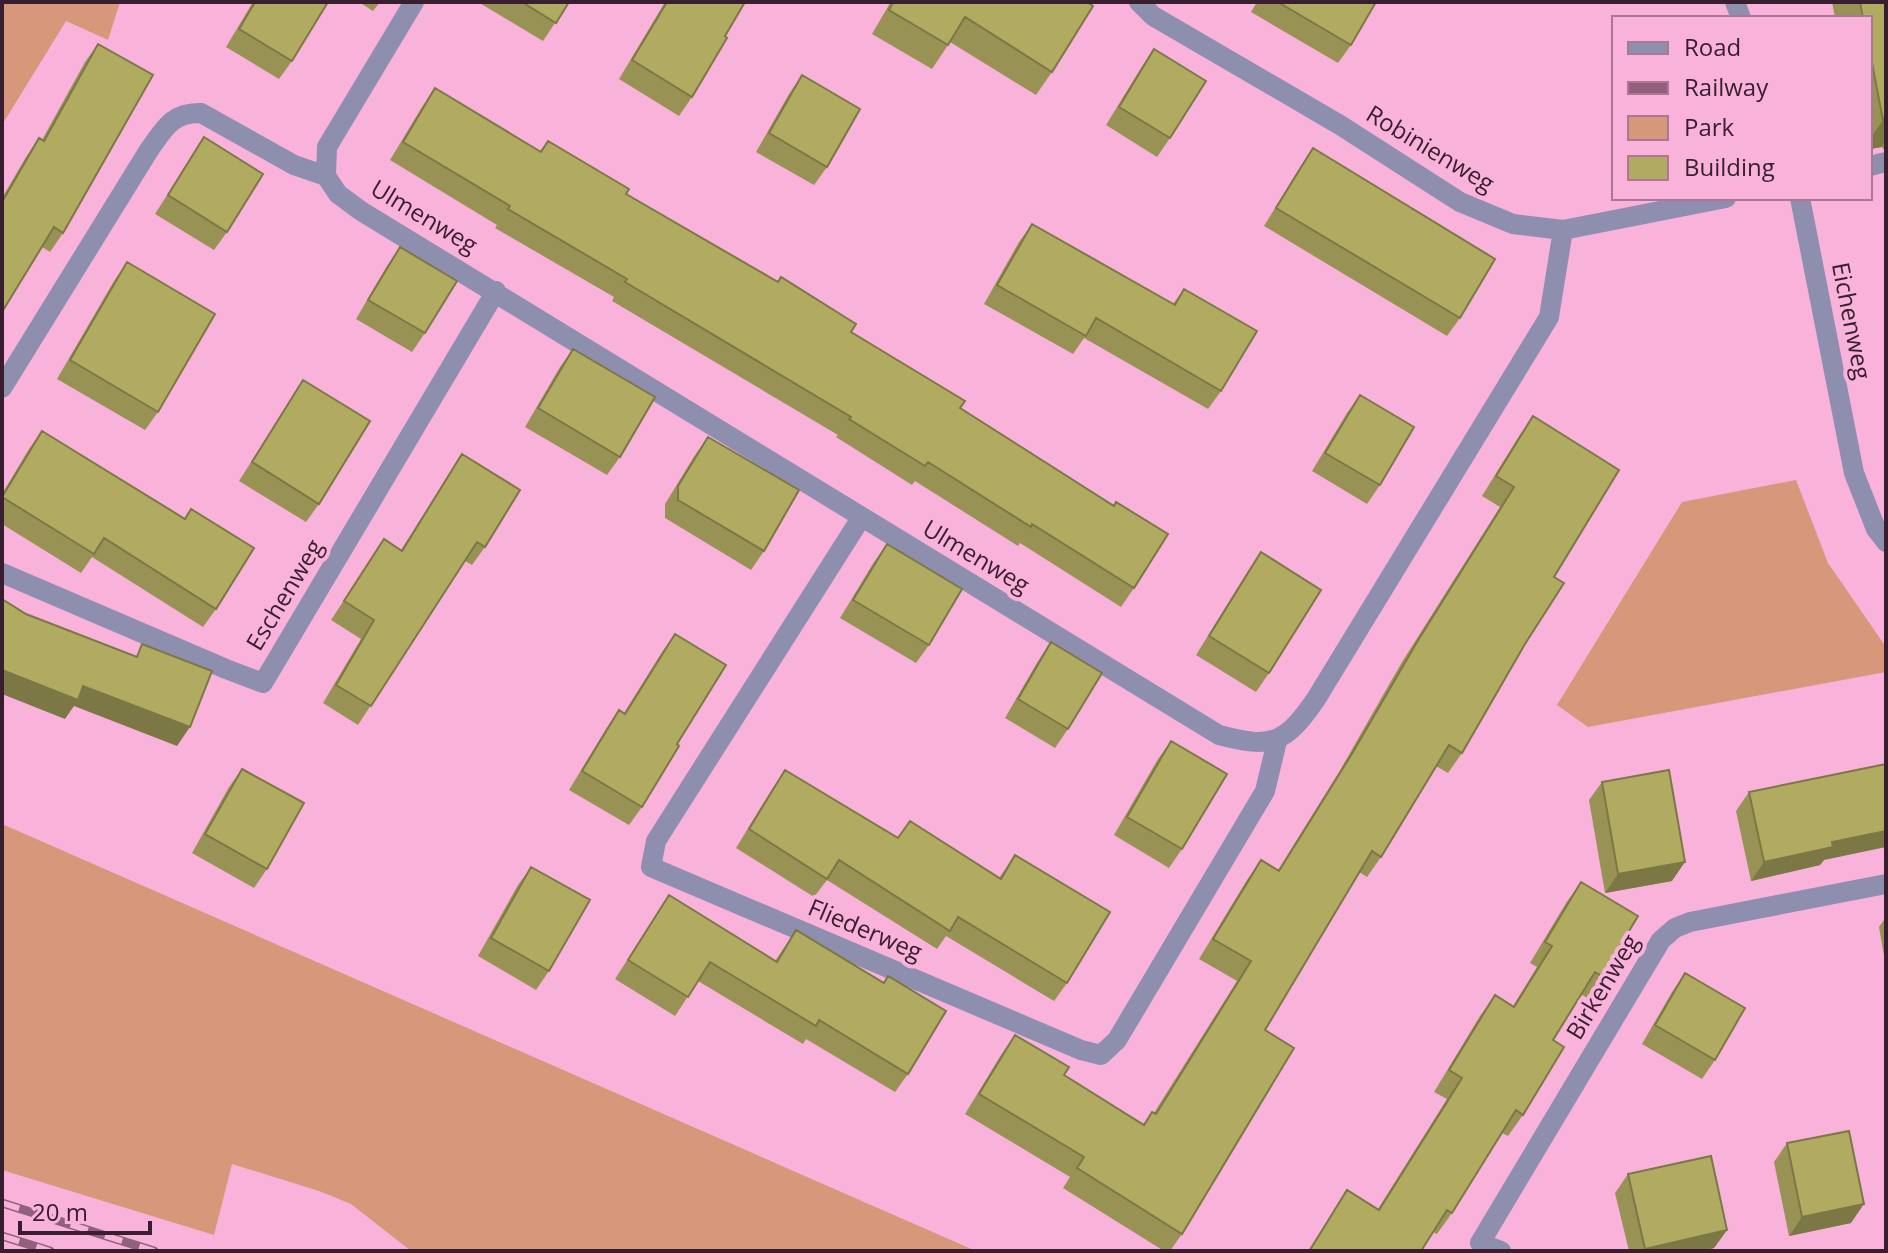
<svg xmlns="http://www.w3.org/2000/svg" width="1888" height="1253" viewBox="0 0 1888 1253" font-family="'Open Sans',sans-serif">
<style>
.green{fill:#d6977b}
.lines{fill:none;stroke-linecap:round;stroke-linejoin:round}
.lane{stroke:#8e8eaf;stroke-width:20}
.street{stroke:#8e8eaf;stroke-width:20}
.rail-casing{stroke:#8f617c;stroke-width:9}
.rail{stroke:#f9b3db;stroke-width:6;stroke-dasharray:18;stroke-linecap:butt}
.wall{fill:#989354}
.shaded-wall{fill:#7c7845}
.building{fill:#b1ab62;stroke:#7c7845;stroke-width:2}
.labels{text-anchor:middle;stroke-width:8;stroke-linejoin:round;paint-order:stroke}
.street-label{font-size:24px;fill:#381e2e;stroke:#f9b3db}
</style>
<rect width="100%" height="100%" fill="#f9b3db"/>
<!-- green -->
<path class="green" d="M2 2H120L108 40 66 21 2 125Z
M1796 480 1828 563 1886 647V672L1588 727 1557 705 1682 502Z
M2 824 976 1251H411L351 1204 319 1191 232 1164 214 1235 2 1170Z"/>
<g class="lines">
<!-- lane -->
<path class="lane" d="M1870 166 1886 162"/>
<!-- street -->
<path class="street" d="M414 2 327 147 326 176 338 194 361 211 1219 735C1272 749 1285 744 1316 699L1549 317 1563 230
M1139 2 1153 16 1340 125 1460 202 1513 224 1563 230 1726 198
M1735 2 1741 18
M1800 198 1854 473 1876 529 1886 542
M2 388 149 150C164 129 172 112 201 113L294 165 326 176
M861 518 656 841 651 867 1081 1050 1101 1055 1117 1040 1265 791 1277 741
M2 573 226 669 263 683 496 291
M1501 1251 1480 1243 1661 940 1675 928 1690 922 1886 884"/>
<!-- rail casing -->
<g class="rail-casing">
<path id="rail" d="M2 1203 154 1251
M2 1236 50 1251"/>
</g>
<!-- rail -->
<use href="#rail" class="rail"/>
</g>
<!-- wall -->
<path class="wall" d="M253 2H328L292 61 279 79 226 47Z
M359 2H380L373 11Z
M478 2H569L543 41Z
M665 2H745L725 36 692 97 679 116 619 79Z
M889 2H1087L1052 72 1036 95 950 42 932 69 872 34 890 3Z
M1257 2H1376L1351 45 1338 63 1251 12Z
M1832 2H1886V150L1883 149 1882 147 1870 149V18H1835Z
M98 44 63 233 50 252 42 247 2 312V198L26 157 39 138 42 140 85 62Z
M1154 49 1170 138 1157 157 1106 125 1141 68Z
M802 75 827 167 814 185 756 152 789 94Z
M435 88 540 151 548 141 626 194 851 332 960 408 1134 588 1121 607 1020 543 1018 546 915 481 912 485 836 437 838 435 612 301 614 297 495 228 497 225 390 160 422 107Z
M204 137 227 232 214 250 155 214Z
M1313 148 1460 318 1447 336 1264 226 1300 167Z
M1032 224 1173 304 1184 289 1221 391 1208 409 1084 338 1073 354 984 304 1019 242Z
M400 247 425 333 412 352 356 319 387 266Z
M127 262 158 412 145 430 57 379 114 281Z
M573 349 620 457 607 475 525 427 560 367Z
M303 380 319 504 306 522 239 481Z
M1360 395 1380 485 1367 504 1312 471 1347 413Z
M1533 416 1554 577 1525 644 1462 753 1448 773 1436 766 1381 857 1367 877 1359 872 1265 1030 1182 1234 1170 1251H1164L1063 1188 1070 1177 965 1114 1001 1055 1015 1035 1064 1075 1143 1125 1152 1112 1154 1113 1237 981 1199 959 1247 880 1261 860 1278 870 1339 772 1402 662 1500 507 1482 496 1519 436Z
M42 431 216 609 203 627 92 557 81 573 2 524V494L29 449Z
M708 437 764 551 751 570 665 518V504L695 455Z
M462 454 485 547 472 565 465 561 358 725 323 703 361 639 331 620 384 539 401 550Z
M887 544 929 645 916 663 840 618 874 562Z
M1261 552 1269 673 1256 692 1196 655 1248 571Z
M675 634 677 744 642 807 629 825 569 790 606 729 619 710 624 713 662 652Z
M1051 642 1068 729 1055 748 1005 718 1038 661Z
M1171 741 1182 849 1169 868 1114 835 1158 759Z
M242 769 267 869 254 888 192 853 229 787Z
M785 770 898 837 910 821 999 878 1015 855 1067 983 1054 1001 946 936 937 949 827 880 814 897 736 848 772 789Z
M1602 782 1672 881 1605 893 1589 800Z
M1749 792 1824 860 1820 865 1751 881 1736 811Z
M531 867 549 971 536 990 478 956 518 885Z
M1581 882 1602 976 1587 998 1581 994 1553 1040 1523 1115 1508 1136 1502 1133 1452 1213 1437 1234 1433 1232 1421 1251H1308L1347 1190 1378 1209 1447 1099 1434 1092 1480 1016 1495 995 1513 1006 1537 967 1530 963 1566 903Z
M669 895 775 961 796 930 908 1074 895 1092 806 1039 803 1044 698 981 675 1016 615 979Z
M1886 917V967L1879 927Z
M1685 973 1715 1060 1702 1079 1642 1044 1672 992Z
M1787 1143 1851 1223 1789 1236 1774 1162Z
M1628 1174 1727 1230 1714 1248 1703 1251H1629L1615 1193Z"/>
<!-- shaded-wall -->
<path class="shaded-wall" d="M1886 119V141L1882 147 1870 149V139L1883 120Z
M2 670 83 686 190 727 177 746 74 706 65 719 2 694Z
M1886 831V847L1824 860 1820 865 1751 881 1764 862 1832 842Z
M1685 862 1672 881 1605 893 1618 874Z
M1864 1204 1851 1223 1789 1236 1802 1217Z
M1727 1230 1714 1248 1703 1251H1644L1645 1249Z"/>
<!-- building -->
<path class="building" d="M255 2H328L292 61 239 29Z
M522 2H569L556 23Z
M667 2H745L725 36 727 38 692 97 632 60Z
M893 2H1087L1093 6 1052 72 965 17 948 45 889 10Z
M1278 2H1376L1351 45Z
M1860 2H1886V119L1883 120 1870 53V18H1863Z
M98 44 153 75 63 233 54 227 2 312V202L39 138 44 141Z
M1154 49 1206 81 1170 138 1119 107Z
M802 75 860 109 827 167 769 133Z
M435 88 541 152 548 141 629 189 626 194 778 282 781 277 856 324 851 332 965 401 960 408 1114 506 1116 502 1168 534 1134 588 1032 524 1031 527 928 462 925 466 849 419 851 417 625 282 627 279 508 209 510 206 403 142Z
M204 137 263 174 227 232 168 195Z
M1313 148 1495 259 1460 318 1276 208Z
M1032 224 1175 305 1184 289 1257 331 1221 391 1096 318 1086 336 997 285Z
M400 247 457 281 425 333 368 300Z
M127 262 215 314 158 412 70 360Z
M573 349 655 397 620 457 538 408Z
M303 380 370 421 319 504 252 462Z
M1360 395 1414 427 1380 485 1325 453Z
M1533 416 1619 470 1554 577 1564 583 1525 644 1462 753 1449 745 1381 857 1372 851 1265 1030 1294 1048 1182 1234 1077 1168 1084 1157 979 1094 1015 1035 1069 1067 1064 1075 1144 1125 1152 1112 1156 1114 1251 961 1213 939 1261 860 1279 871 1353 752 1417 642 1514 487 1496 476Z
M42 431 185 519 191 509 254 548 216 609 104 538 94 554 2 497Z
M708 437 799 490 764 551 678 500V486Z
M462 454 520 490 485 547 477 542 371 706 336 685 374 620 344 601 384 539 402 551Z
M887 544 962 589 929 645 853 600Z
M1261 552 1321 590 1269 673 1209 636Z
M2 599 26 614 137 657 142 644 212 671 190 727 83 686 78 700 2 670Z
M675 634 726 665 677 744 679 746 642 807 582 771 619 710 625 714Z
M1051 642 1102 673 1068 729 1018 699Z
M1171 741 1227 774 1182 849 1127 817Z
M1886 764V831L1832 842 1833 847 1764 862 1749 792Z
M242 769 304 803 267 869 205 834Z
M785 770 898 838 910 821 1001 879 1015 855 1110 912 1067 983 958 917 950 931 839 860 827 879 749 829Z
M1669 770 1685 862 1618 874 1602 782Z
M531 867 590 900 549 971 491 938Z
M1581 882 1638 916 1602 976 1595 972 1553 1040 1564 1047 1523 1115 1516 1110 1452 1213 1447 1210 1421 1251 1310 1250 1347 1190 1379 1210 1462 1078 1449 1070 1495 995 1514 1007 1552 946 1545 942Z
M669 895 777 962 796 930 884 983 888 976 946 1011 908 1074 819 1020 816 1026 710 962 688 997 628 960Z
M1685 973 1745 1008 1715 1060 1655 1025Z
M1849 1131 1864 1204 1802 1217 1787 1143Z
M1711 1156 1727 1230 1645 1249 1628 1174Z"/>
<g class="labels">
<!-- street labels -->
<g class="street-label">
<text transform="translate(1430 149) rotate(31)" y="8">Robinienweg</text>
<text transform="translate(424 217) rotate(31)" y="8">Ulmenweg</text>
<text transform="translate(1851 321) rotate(79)" y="8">Eichenweg</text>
<text transform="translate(976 557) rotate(31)" y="8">Ulmenweg</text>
<text transform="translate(285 595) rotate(-59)" y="8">Eschenweg</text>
<text transform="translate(865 930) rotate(23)" y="8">Fliederweg</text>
<text transform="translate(1603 987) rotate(-59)" y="8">Birkenweg</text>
</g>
</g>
<!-- border -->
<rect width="1888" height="1253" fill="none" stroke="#381e2e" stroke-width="8"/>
<!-- legend -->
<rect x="1612" y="16" width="260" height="184" fill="#f9b3db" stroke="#ac7796" stroke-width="2"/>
<rect x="1628" y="42" width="40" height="12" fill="#8e8eaf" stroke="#ac7796" stroke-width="2"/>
<text x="1684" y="56" font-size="24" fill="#381e2e">Road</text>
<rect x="1628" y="82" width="40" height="12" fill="#8f617c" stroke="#ac7796" stroke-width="2"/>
<text x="1684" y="96" font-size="24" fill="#381e2e">Railway</text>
<rect x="1628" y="116" width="40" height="24" fill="#d6977b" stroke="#ac7796" stroke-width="2"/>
<text x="1684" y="136" font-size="24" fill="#381e2e">Park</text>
<rect x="1628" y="156" width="40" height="24" fill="#b1ab62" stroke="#ac7796" stroke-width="2"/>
<text x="1684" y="176" font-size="24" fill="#381e2e">Building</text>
<!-- scale -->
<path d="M20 1221v12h130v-12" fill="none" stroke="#381e2e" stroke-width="4"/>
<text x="32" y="1221" font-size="24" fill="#381e2e" stroke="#f9b3db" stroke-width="6" paint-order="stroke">20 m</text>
</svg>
